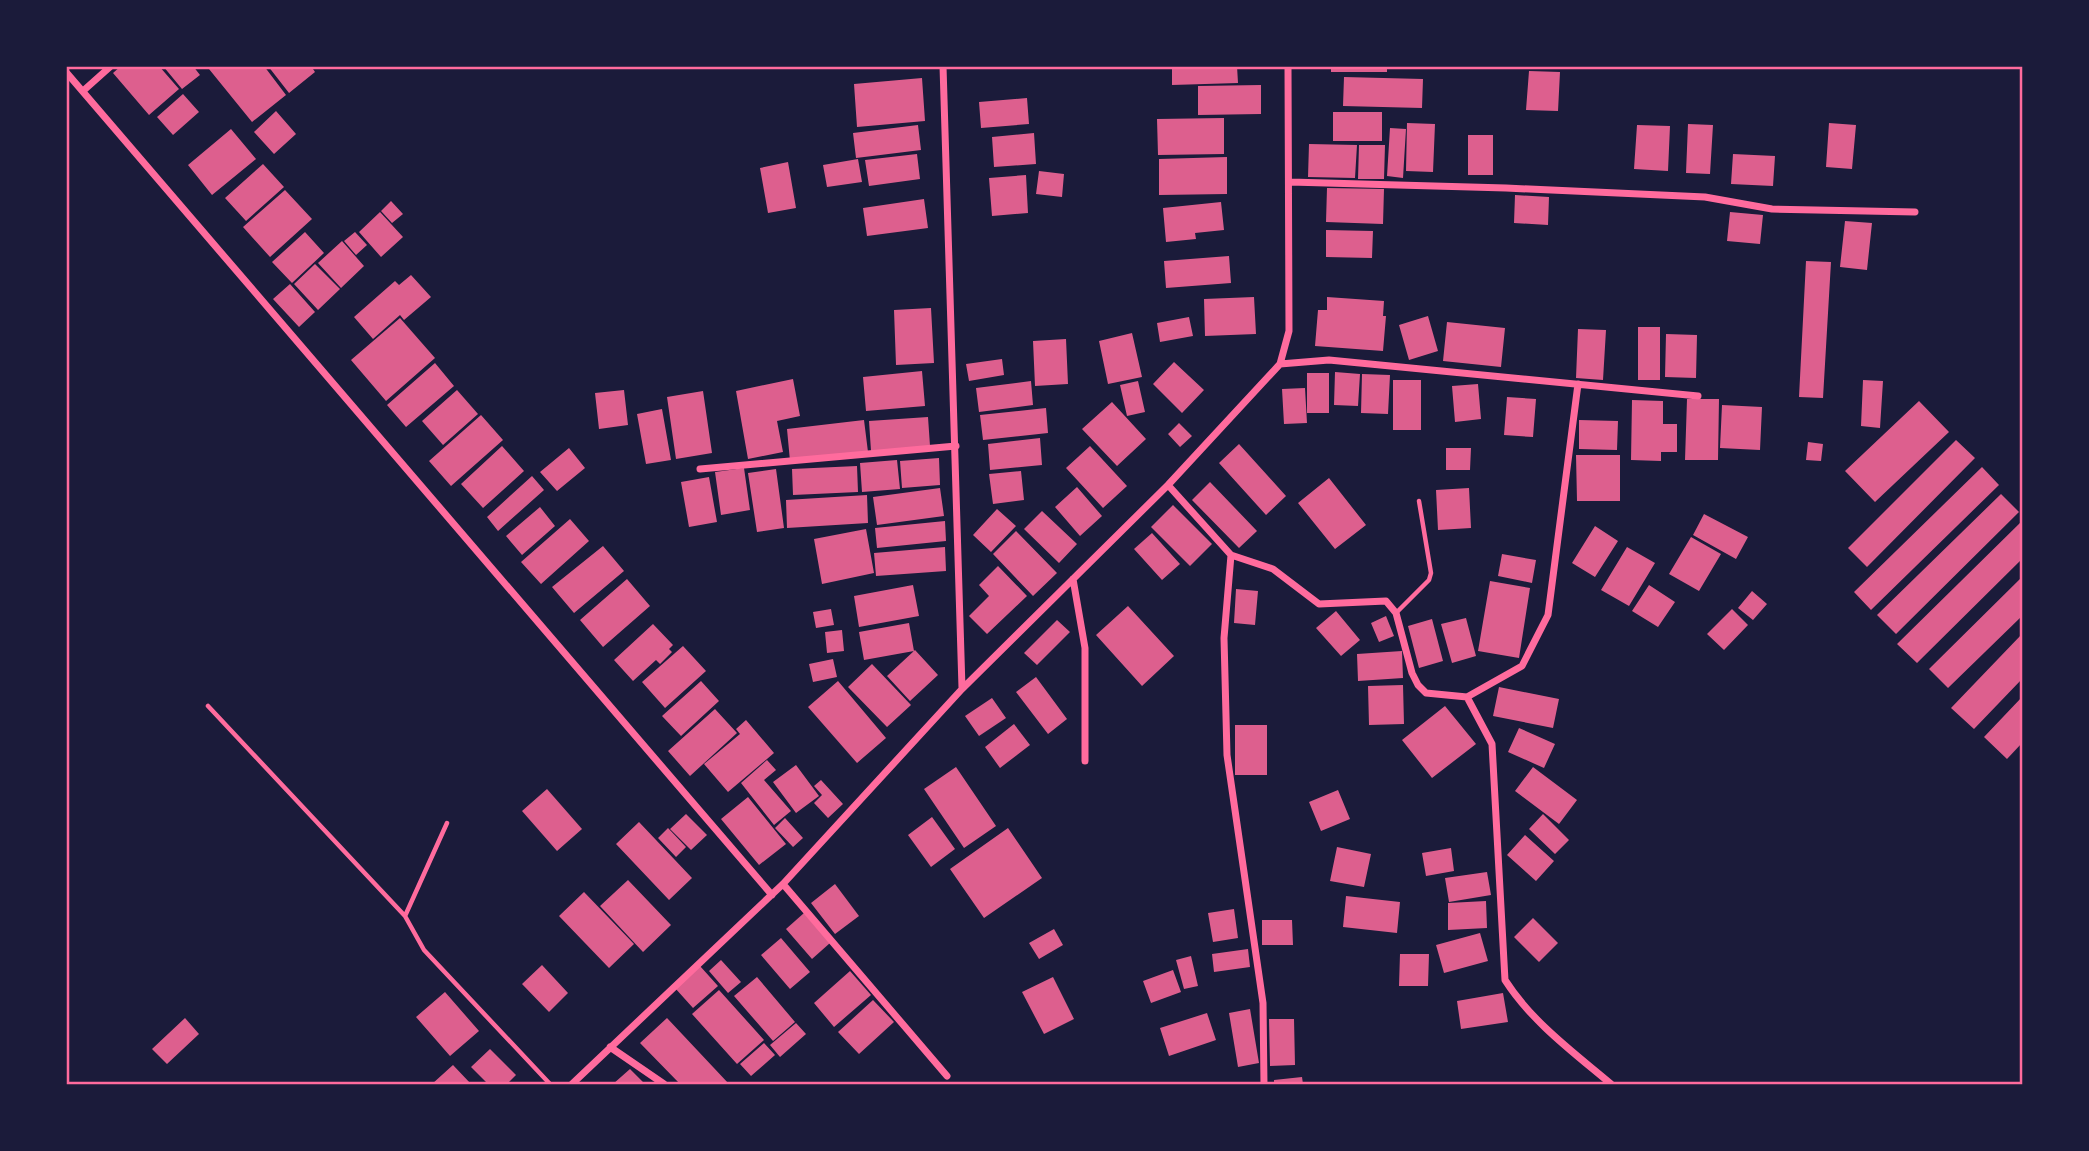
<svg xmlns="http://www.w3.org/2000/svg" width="2089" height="1151" viewBox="0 0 2089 1151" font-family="Literata,serif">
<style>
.building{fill:#dd5f8e}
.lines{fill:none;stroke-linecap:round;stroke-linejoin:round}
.service{stroke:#ff6b9d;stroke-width:4.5}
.minor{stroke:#ff6b9d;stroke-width:7}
.neatline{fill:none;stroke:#ff6b9d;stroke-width:2.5}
</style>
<rect width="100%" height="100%" fill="#1b1b3a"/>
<!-- building -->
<path class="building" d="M121 66H159L179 89 149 115 113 73Z
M163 66H193L200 75 182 89Z
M212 66H264L286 95 252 122 209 69Z
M268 66H311L315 72 289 93Z
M1172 66H1237L1238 83 1172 85Z
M1331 66H1387V72H1331Z
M1529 71 1560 72 1558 111 1526 110Z
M1344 77 1423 79 1422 108 1343 106Z
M922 78 925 121 857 127 854 84Z
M1261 85V114L1198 115V86Z
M183 94 199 112 173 135 157 117Z
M1027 98 1029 124 981 128 979 102Z
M276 111 296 134 274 154 254 132Z
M1333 112H1382V141H1333Z
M1224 118V154L1158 155 1157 119Z
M1407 123 1435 124 1433 172 1406 171Z
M1829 123 1856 125 1852 169 1826 167Z
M1688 124 1713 125 1710 174 1686 173Z
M918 125 921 150 856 158 853 133Z
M1637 125 1670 126 1668 171 1634 169Z
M1390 128 1406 129 1403 178 1387 176Z
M231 129 256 159 212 195 188 165Z
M1034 133 1036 164 994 167 992 137Z
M1468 135H1493V175H1468Z
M1309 144 1357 145 1355 178 1308 177Z
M1359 145H1385L1384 179H1358Z
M917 154 920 179 869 186 865 160Z
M1733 154 1775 156 1773 186 1731 184Z
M1227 157V194L1159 195V159Z
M858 159 862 182 827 187 823 165Z
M788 162 796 208 768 213 760 168Z
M263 164 284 187 246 221 225 198Z
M1039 171 1064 174 1062 197 1036 194Z
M1026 175 1028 213 992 216 989 178Z
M1327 188 1384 189 1383 224 1326 222Z
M285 190 312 219 270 257 243 227Z
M1515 195 1549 197 1548 225 1514 223Z
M924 199 928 228 867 236 863 208Z
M391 201 403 214 392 223 381 211Z
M1221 202 1224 230 1195 233 1196 239 1166 242 1163 208Z
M380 212 403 237 381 257 359 232Z
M1730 212 1763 215 1760 244 1727 241Z
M1845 221 1872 223 1867 270 1840 267Z
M1326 230 1373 231 1372 258 1326 257Z
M305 232 324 253 292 283 272 262Z
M355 232 367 245 356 255 344 241Z
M342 241 364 266 341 288 318 263Z
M1229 256 1231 283 1166 288 1164 261Z
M1806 261 1831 262 1823 398 1799 397Z
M315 264 340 289 318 310 294 284Z
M411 275 431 297 404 320 400 315 373 339 354 317 395 281 399 285Z
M290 284 315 312 299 327 273 299Z
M1254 297 1256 334 1205 336 1204 299Z
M1327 297 1384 301 1383 316H1386L1383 351 1315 346 1318 310H1327Z
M931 308 934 363 896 365 894 310Z
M1428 316 1438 351 1409 360 1399 325Z
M1189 317 1193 336 1160 342 1157 323Z
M400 318 435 358 386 401 351 360Z
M1447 322 1505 328 1501 367 1443 361Z
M1638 327H1660V380H1638Z
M1578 329 1606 330 1603 380 1576 378Z
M1132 333 1142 377 1108 384 1099 341Z
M1666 334 1697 335 1696 378 1665 377Z
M1066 339 1068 384 1035 386 1033 341Z
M1002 359 1004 375 969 381 966 364Z
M1174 362 1204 390 1182 413 1153 384Z
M435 363 454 386 406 427 387 405Z
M922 371 925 406 866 411 863 377Z
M1335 372 1360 374 1358 406 1334 405Z
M1307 373H1329V413H1307Z
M1362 374 1390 375 1388 414 1361 413Z
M793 379 800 416 777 421 783 452 748 459 736 391Z
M1393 380H1421V430H1393Z
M1863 380 1883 381 1880 428 1861 426Z
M1031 381 1033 405 979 412 976 388Z
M1138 381 1145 412 1127 416 1120 385Z
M1478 384 1481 419 1455 422 1452 386Z
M1305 388 1307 423 1284 424 1282 389Z
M457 390 478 414 443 445 422 421Z
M624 390 628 425 599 429 595 393Z
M703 391 712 453 676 459 667 397Z
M1507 397 1536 399 1533 437 1504 435Z
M1687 399H1719L1718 460H1685Z
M1632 400 1663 401V424H1677V452H1661V461L1631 460Z
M1919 401 1949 432 1875 502 1845 471Z
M1112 402 1146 439 1117 466 1082 429Z
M1722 405 1762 407 1760 450 1720 448Z
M1046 408 1048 433 983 440 980 415Z
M662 409 671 460 646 464 637 414Z
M481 415 503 440 451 486 429 461Z
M928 417 930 446 871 451 869 421Z
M864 420 868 452 790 461 787 429Z
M1579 420 1618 421 1617 450 1579 449Z
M1179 423 1192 436 1180 447 1168 434Z
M1040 438 1042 465 990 470 988 444Z
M1956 440 1975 458 1867 567 1848 548Z
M1808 442 1823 444 1821 461 1806 460Z
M1239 444 1286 496 1266 515 1219 463Z
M502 446 524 471 483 508 461 484Z
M1090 446 1127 486 1103 508 1066 468Z
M569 448 585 468 557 491 540 472Z
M1446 448H1471L1470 470H1446Z
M1576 455H1620V501H1577Z
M939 458 940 485 902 488 900 461Z
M897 460 900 489 862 492 860 463Z
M857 466 858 492 793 495 792 469Z
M1982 467 1999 485 1871 610 1854 592Z
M744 468 750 510 721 515 715 472Z
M776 469 784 528 757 532 748 473Z
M1021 471 1024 500 993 504 989 474Z
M532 476 544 490 498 531 487 517Z
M709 477 717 522 689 527 681 482Z
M1329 478 1366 525 1335 549 1298 503Z
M1210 482 1257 531 1239 548 1192 500Z
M1077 487 1102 516 1080 536 1055 507Z
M940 488 944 516 877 525 873 497Z
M1469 488 1471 528 1438 530 1436 490Z
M2001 494 2019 512 1896 634 1877 615Z
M867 495 868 523 787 528 786 500Z
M1173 505 1212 544 1190 566 1151 527Z
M540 507 555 526 522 555 506 536Z
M997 509 1016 526 991 552 973 535Z
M1042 511 1077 544 1059 563 1024 529Z
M1704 514 1748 537 1736 559 1693 535Z
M570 519 589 541 541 584 521 562Z
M945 521 946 541 877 548 875 528Z
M2022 521V559L1917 663 1897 644Z
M1595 526 1618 541 1595 577 1572 563Z
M866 529 874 573 822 584 814 539Z
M1016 531 1057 573 1033 596 993 554Z
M1152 533 1180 564 1162 580 1134 549Z
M1691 537 1721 554 1699 591 1669 574Z
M603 546 624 571 574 613 552 587Z
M945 547 946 571 876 576 874 553Z
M1627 547 1655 563 1629 606 1601 590Z
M1502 554 1536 560 1532 583 1498 576Z
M998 566 1027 596 987 634 969 616 989 596 979 585Z
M2022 577V616L1948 688 1929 669Z
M627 579 650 606 603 647 580 620Z
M1490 581 1530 588 1519 658 1478 651Z
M913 585 919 616 859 627 854 596Z
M1649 585 1675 602 1658 627 1632 611Z
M1236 589 1258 591 1255 625 1234 623Z
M1752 591 1767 604 1753 620 1738 608Z
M1128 606 1174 656 1142 686 1096 635Z
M831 609 834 625 816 628 813 612Z
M1732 609 1748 625 1724 650 1707 634Z
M1336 611 1360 640 1341 656 1316 628Z
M1386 616 1394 636 1379 642 1371 623Z
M1466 618 1476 656 1452 663 1441 624Z
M1432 619 1443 661 1419 668 1408 626Z
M1057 620 1070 632 1037 665 1024 653Z
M909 623 914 651 864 660 859 632Z
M653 624 673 645 669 649 672 652 660 664 656 660 633 681 614 660Z
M842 630 844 651 827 653 825 632Z
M2022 634V679L1974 729 1951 708Z
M683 646 706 671 665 708 642 682Z
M915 650 938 675 910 701 887 676Z
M1402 651 1403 678 1358 681 1357 654Z
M833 659 837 677 813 682 809 664Z
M872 664 911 705 887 727 848 687Z
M1036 677 1067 719 1048 734 1016 692Z
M701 681 719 701 681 736 662 716Z
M838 681 886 738 857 763 808 707Z
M1403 685 1404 724 1369 725 1368 686Z
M1499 687 1559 699 1553 728 1493 716Z
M2022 697V743L2007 759 1984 737Z
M992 698 1006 718 979 736 965 716Z
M1445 706 1476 744 1432 778 1402 740Z
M715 709 737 733 690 776 668 751Z
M746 720 774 753 728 792 704 764 740 734 736 729Z
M1014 724 1030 745 1000 768 985 747Z
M1235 725H1267V775H1235Z
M1519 728 1555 744 1544 768 1508 752Z
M767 760 776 770 764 780 791 811 774 825 741 783Z
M796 765 819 796 796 813 773 782Z
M956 767 996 826 964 848 924 789Z
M1533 767 1577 800 1559 824 1515 791Z
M821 780 843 804 828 818 814 803 822 795 814 786Z
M547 789 582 829 557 851 522 811Z
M1338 790 1350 819 1321 831 1309 802Z
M748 797 786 844 759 865 721 819Z
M686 814 707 835 691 850 670 829Z
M1543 814 1569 840 1555 854 1529 829Z
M932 817 955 849 931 867 908 835Z
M785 818 803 838 793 847 775 828Z
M639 822 692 878 669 900 616 844Z
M668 828 686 847 676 857 658 838Z
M1008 828 1042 878 984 918 950 869Z
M1525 835 1554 861 1536 881 1507 855Z
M1337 847 1371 854 1364 887 1330 881Z
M1451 848 1454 871 1426 876 1422 853Z
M1487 872 1491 895 1449 902 1445 878Z
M628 880 671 925 643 952 600 906Z
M835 884 859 916 835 934 811 903Z
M584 892 634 944 609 968 559 916Z
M1346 896 1400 902 1397 933 1343 927Z
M1486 901 1487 928 1448 930V903Z
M1234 909 1238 938 1213 942 1208 913Z
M804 913 830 943 812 959 786 929Z
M1533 918 1558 943 1539 962 1514 937Z
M1262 920H1292L1293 945H1262Z
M1054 929 1063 945 1039 959 1029 943Z
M1480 933 1488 961 1444 973 1436 945Z
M781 938 810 972 790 989 761 955Z
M1248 949 1250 967 1214 972 1212 954Z
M1400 954H1429L1428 986H1399Z
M1191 956 1198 986 1184 989 1176 960Z
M721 960 741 982 728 993 709 971Z
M542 965 568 993 549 1012 522 984Z
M700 966 718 986 693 1008 675 988Z
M1173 970 1181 992 1151 1003 1143 981Z
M850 971 871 995 834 1027 814 1003Z
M757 977 795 1022 773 1041 734 996Z
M1053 977 1074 1019 1044 1034 1022 992Z
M719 990 764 1040 737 1064 692 1014Z
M445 992 479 1031 450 1056 416 1017Z
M1503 993 1508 1022 1461 1029 1457 1001Z
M873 1000 894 1022 859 1054 838 1032Z
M1250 1009 1259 1063 1238 1067 1229 1013Z
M1207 1013 1216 1040 1169 1056 1160 1028Z
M185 1018 199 1034 167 1064 152 1049Z
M667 1018 729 1084H680L640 1043Z
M1269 1019H1294L1295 1065 1270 1066Z
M796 1023 806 1034 780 1057 770 1045Z
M764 1043 775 1055 751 1076 740 1064Z
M490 1049 516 1075 507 1084H488L471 1067Z
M453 1065 471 1084H432Z
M630 1069 645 1084H613Z
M1302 1077 1303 1084H1274V1080Z"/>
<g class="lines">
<!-- service -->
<path class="service" d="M1396 613 1429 580 1431 573 1419 501
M208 706 405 916
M447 823 405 916 424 950 550 1084"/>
<!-- minor -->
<path class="minor" d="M943 66 962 688
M66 72 772 895
M83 91 111 66
M1290 182 1506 188 1705 197 1772 209 1915 212
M1280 364 1329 360 1698 396
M700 469 956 446
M1168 485 1231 555 1273 569 1319 604 1386 601 1396 613 1412 673 1418 685 1426 693 1467 697 1522 666 1548 615 1578 384
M1231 555 1224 638 1227 755 1263 1003 1264 1084
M1073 579 1085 648V761
M1467 697 1492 744 1505 980C1532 1022 1573 1052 1611 1084
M783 884 947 1076
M610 1047 664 1084
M572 1084 783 884 962 689 1168 485 1280 364 1289 331 1288 66"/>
</g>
<!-- border -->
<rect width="2089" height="1151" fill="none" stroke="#1b1b3a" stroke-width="136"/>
<rect x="68" y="68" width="1953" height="1015" class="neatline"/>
</svg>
